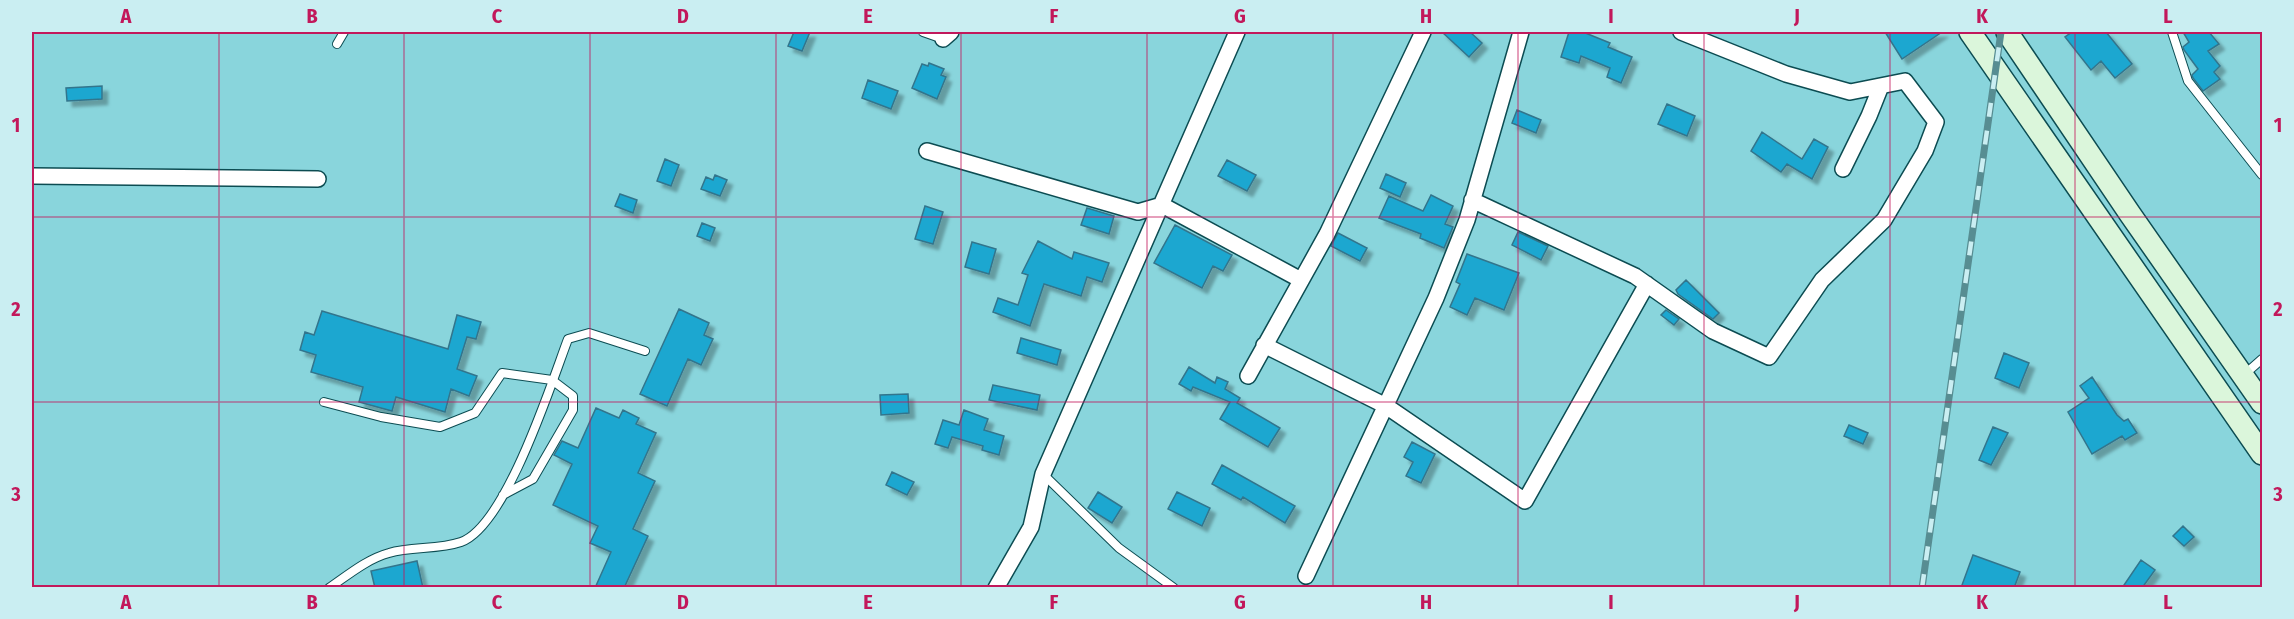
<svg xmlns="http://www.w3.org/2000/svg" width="2294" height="619" viewBox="0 0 2294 619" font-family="'Fira Sans Condensed',sans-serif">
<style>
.building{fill:#1ca7d0;stroke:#33758c;stroke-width:1.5;filter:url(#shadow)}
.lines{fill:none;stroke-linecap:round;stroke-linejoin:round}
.service-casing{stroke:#0c4c52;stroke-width:10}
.minor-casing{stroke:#0c4c52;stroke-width:18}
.secondary-casing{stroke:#0c4c52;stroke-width:24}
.service{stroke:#fff;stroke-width:8}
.minor{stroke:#fff;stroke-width:15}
.secondary{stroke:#dbf6db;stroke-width:21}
.rail-casing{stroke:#578d92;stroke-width:7}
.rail{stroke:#caeef2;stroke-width:4.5;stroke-dasharray:14;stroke-linecap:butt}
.grid{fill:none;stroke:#c2185b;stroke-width:1.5;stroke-opacity:0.55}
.neatline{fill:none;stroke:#c2185b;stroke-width:2}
.grid-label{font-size:20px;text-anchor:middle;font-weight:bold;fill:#c2185b}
</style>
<defs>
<filter id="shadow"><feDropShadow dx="5.5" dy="5.5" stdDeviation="1.5" flood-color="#0004"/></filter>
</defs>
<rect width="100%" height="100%" fill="#89d5dc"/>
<!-- building -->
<path class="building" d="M794 32H810L802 51 788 46Z
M1442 32H1470L1482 43 1469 57Z
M1569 32H1583L1610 43 1608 47 1632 57 1621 83 1607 77 1610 68 1581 56 1579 63 1561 57Z
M1885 32H1942L1902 59Z
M2072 32H2106L2132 64 2115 78 2101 61 2091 70 2065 37Z
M2183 32H2209L2219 44 2208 51 2220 66 2214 72 2220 79 2203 91 2193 78 2192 75 2198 69 2184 50 2183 47 2189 42Z
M929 63 944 69 941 75 946 77 937 99 912 88 922 64 928 66Z
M868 80 898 91 891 109 862 98Z
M102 86V99L67 101 66 88Z
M1667 104 1695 116 1687 136 1658 124Z
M1517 110 1541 120 1536 133 1512 123Z
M1762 132 1802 159 1814 139 1828 147 1812 179 1787 164 1781 172 1751 151Z
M665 159 679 165 671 186 657 181Z
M1227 160 1256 175 1247 191 1218 176Z
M1386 174 1406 183 1400 197 1380 188Z
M715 175 727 180 720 196 701 189 706 177 713 180Z
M620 194 637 200 633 213 615 206Z
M1431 195 1453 206 1445 224 1453 227 1444 248 1420 238 1421 234 1379 218 1389 196 1423 211Z
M925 206 943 212 933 244 915 239Z
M1087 208 1114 216 1109 234 1081 225Z
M702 223 715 228 710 241 697 236Z
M1175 225 1232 255 1223 271 1213 266 1202 288 1154 263Z
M1518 232 1548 246 1541 260 1512 245Z
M1338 233 1367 248 1360 261 1331 246Z
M1038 241 1072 259 1074 252 1109 263 1102 282 1087 277 1081 296 1044 284 1030 326 993 312 998 298 1018 305 1028 275 1022 273Z
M972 242 996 249 989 274 965 267Z
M1467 254 1519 273 1504 310 1475 298 1467 315 1450 307 1460 284 1456 282Z
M1686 280 1719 313 1713 319 1678 294 1676 290Z
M679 309 709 323 704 335 713 339 701 365 688 359 667 406 640 394Z
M1666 310 1679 319 1674 325 1661 315Z
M322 311 448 349 457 315 481 322 476 339 467 337 457 369 477 376 469 396 451 389 445 412 396 397 392 411 359 402 363 387 311 372 316 355 300 350 305 332 314 335Z
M1021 338 1061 350 1057 365 1017 353Z
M2004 353 2029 363 2019 388 1995 378Z
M1189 367 1215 383 1217 377 1228 382 1225 389 1240 398 1237 403 1280 428 1268 447 1220 419 1230 402 1193 387 1191 391 1179 384Z
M2092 377 2117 415 2124 421 2128 419 2137 433 2125 440 2122 436 2092 454 2068 412 2089 398 2080 386Z
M993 385 1040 395 1037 410 989 400Z
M908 394 909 413 881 415 880 395Z
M596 408 619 418 623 410 639 418 636 424 656 433 638 473 655 481 633 529 648 536 624 588H595L611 552 590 543 598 526 553 505 572 464 554 455 562 441 578 448Z
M964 410 988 419 984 430 1004 436 999 455 982 450 983 446 952 437 948 448 935 444 943 420 959 425Z
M1849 425 1868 433 1863 444 1844 436Z
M1993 427 2008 433 1991 465 1979 460Z
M1412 442 1435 454 1421 483 1406 476 1413 462 1404 457Z
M1222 465 1295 506 1285 523 1243 497 1241 500 1212 484Z
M892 472 914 482 907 495 886 485Z
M1098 492 1122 507 1112 523 1088 508Z
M1177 492 1210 508 1202 526 1168 509Z
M2183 526 2194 537 2184 546 2173 536Z
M1973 555 2020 572 2014 588H1969L1962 585Z
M2141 560 2155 570 2142 588H2122Z
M417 561 423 588H375L371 571Z"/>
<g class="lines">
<!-- service casing -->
<g class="service-casing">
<path id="service" d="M923 32 943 39
M2172 32 2188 81 2262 175
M337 44 344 32
M2245 374 2262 359
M324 402 381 417 440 427 475 413 502 373 552 380 573 396V410L533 479 503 495
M1043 474 1119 548 1174 588
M329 588C348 575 367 559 389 553 411 546 438 550 461 542 506 526 551 384 568 339L589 333 645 351"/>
</g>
<!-- minor casing -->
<g class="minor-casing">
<path id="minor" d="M943 39 951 32
M927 151 1138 212 1162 205 1301 280
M1843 169 1869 116 1881 86
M32 176 318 179
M1472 200 1635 276 1713 331 1769 357 1822 280 1884 220 1925 151 1936 122 1905 81 1850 92 1786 74 1681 32
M1264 345 1386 406 1525 501 1647 284
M1248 376 1327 234 1423 32
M1306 576 1436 298 1467 220 1521 32
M996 588 1031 527 1043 474 1237 32"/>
</g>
<!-- secondary casing -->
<g class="secondary-casing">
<path id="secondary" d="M1970 32 2262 454
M2007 32 2130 214 2262 403"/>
</g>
<!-- service -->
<use href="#service" class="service"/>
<!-- minor -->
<use href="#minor" class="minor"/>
<!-- secondary -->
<use href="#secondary" class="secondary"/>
<!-- rail casing -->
<g class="rail-casing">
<path id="rail" d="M1922 588 2001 32"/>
</g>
<!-- rail -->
<use href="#rail" class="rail"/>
</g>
<!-- grid -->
<path class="grid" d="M219 32V588M404 32V588M590 32V588M776 32V588M961 32V588M1147 32V588M1333 32V588M1518 32V588M1704 32V588M1890 32V588M2075 32V588M32 217H2262M32 402H2262"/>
<!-- border -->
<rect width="2294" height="619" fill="none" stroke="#caeef2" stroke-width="66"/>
<rect x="33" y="33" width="2228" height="553" class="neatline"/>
<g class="grid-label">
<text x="126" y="23">A</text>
<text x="312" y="23">B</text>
<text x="497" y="23">C</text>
<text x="683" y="23">D</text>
<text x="868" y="23">E</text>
<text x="1054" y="23">F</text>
<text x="1240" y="23">G</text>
<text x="1426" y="23">H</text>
<text x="1611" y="23">I</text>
<text x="1797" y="23">J</text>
<text x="1982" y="23">K</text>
<text x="2168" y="23">L</text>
<text x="16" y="132">1</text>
<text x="2278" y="132">1</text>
<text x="16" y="316">2</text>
<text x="2278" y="316">2</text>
<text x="16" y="501">3</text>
<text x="2278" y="501">3</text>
<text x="126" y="609">A</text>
<text x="312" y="609">B</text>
<text x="497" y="609">C</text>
<text x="683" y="609">D</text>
<text x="868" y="609">E</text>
<text x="1054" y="609">F</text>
<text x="1240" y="609">G</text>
<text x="1426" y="609">H</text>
<text x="1611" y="609">I</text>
<text x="1797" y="609">J</text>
<text x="1982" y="609">K</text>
<text x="2168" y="609">L</text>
</g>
</svg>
